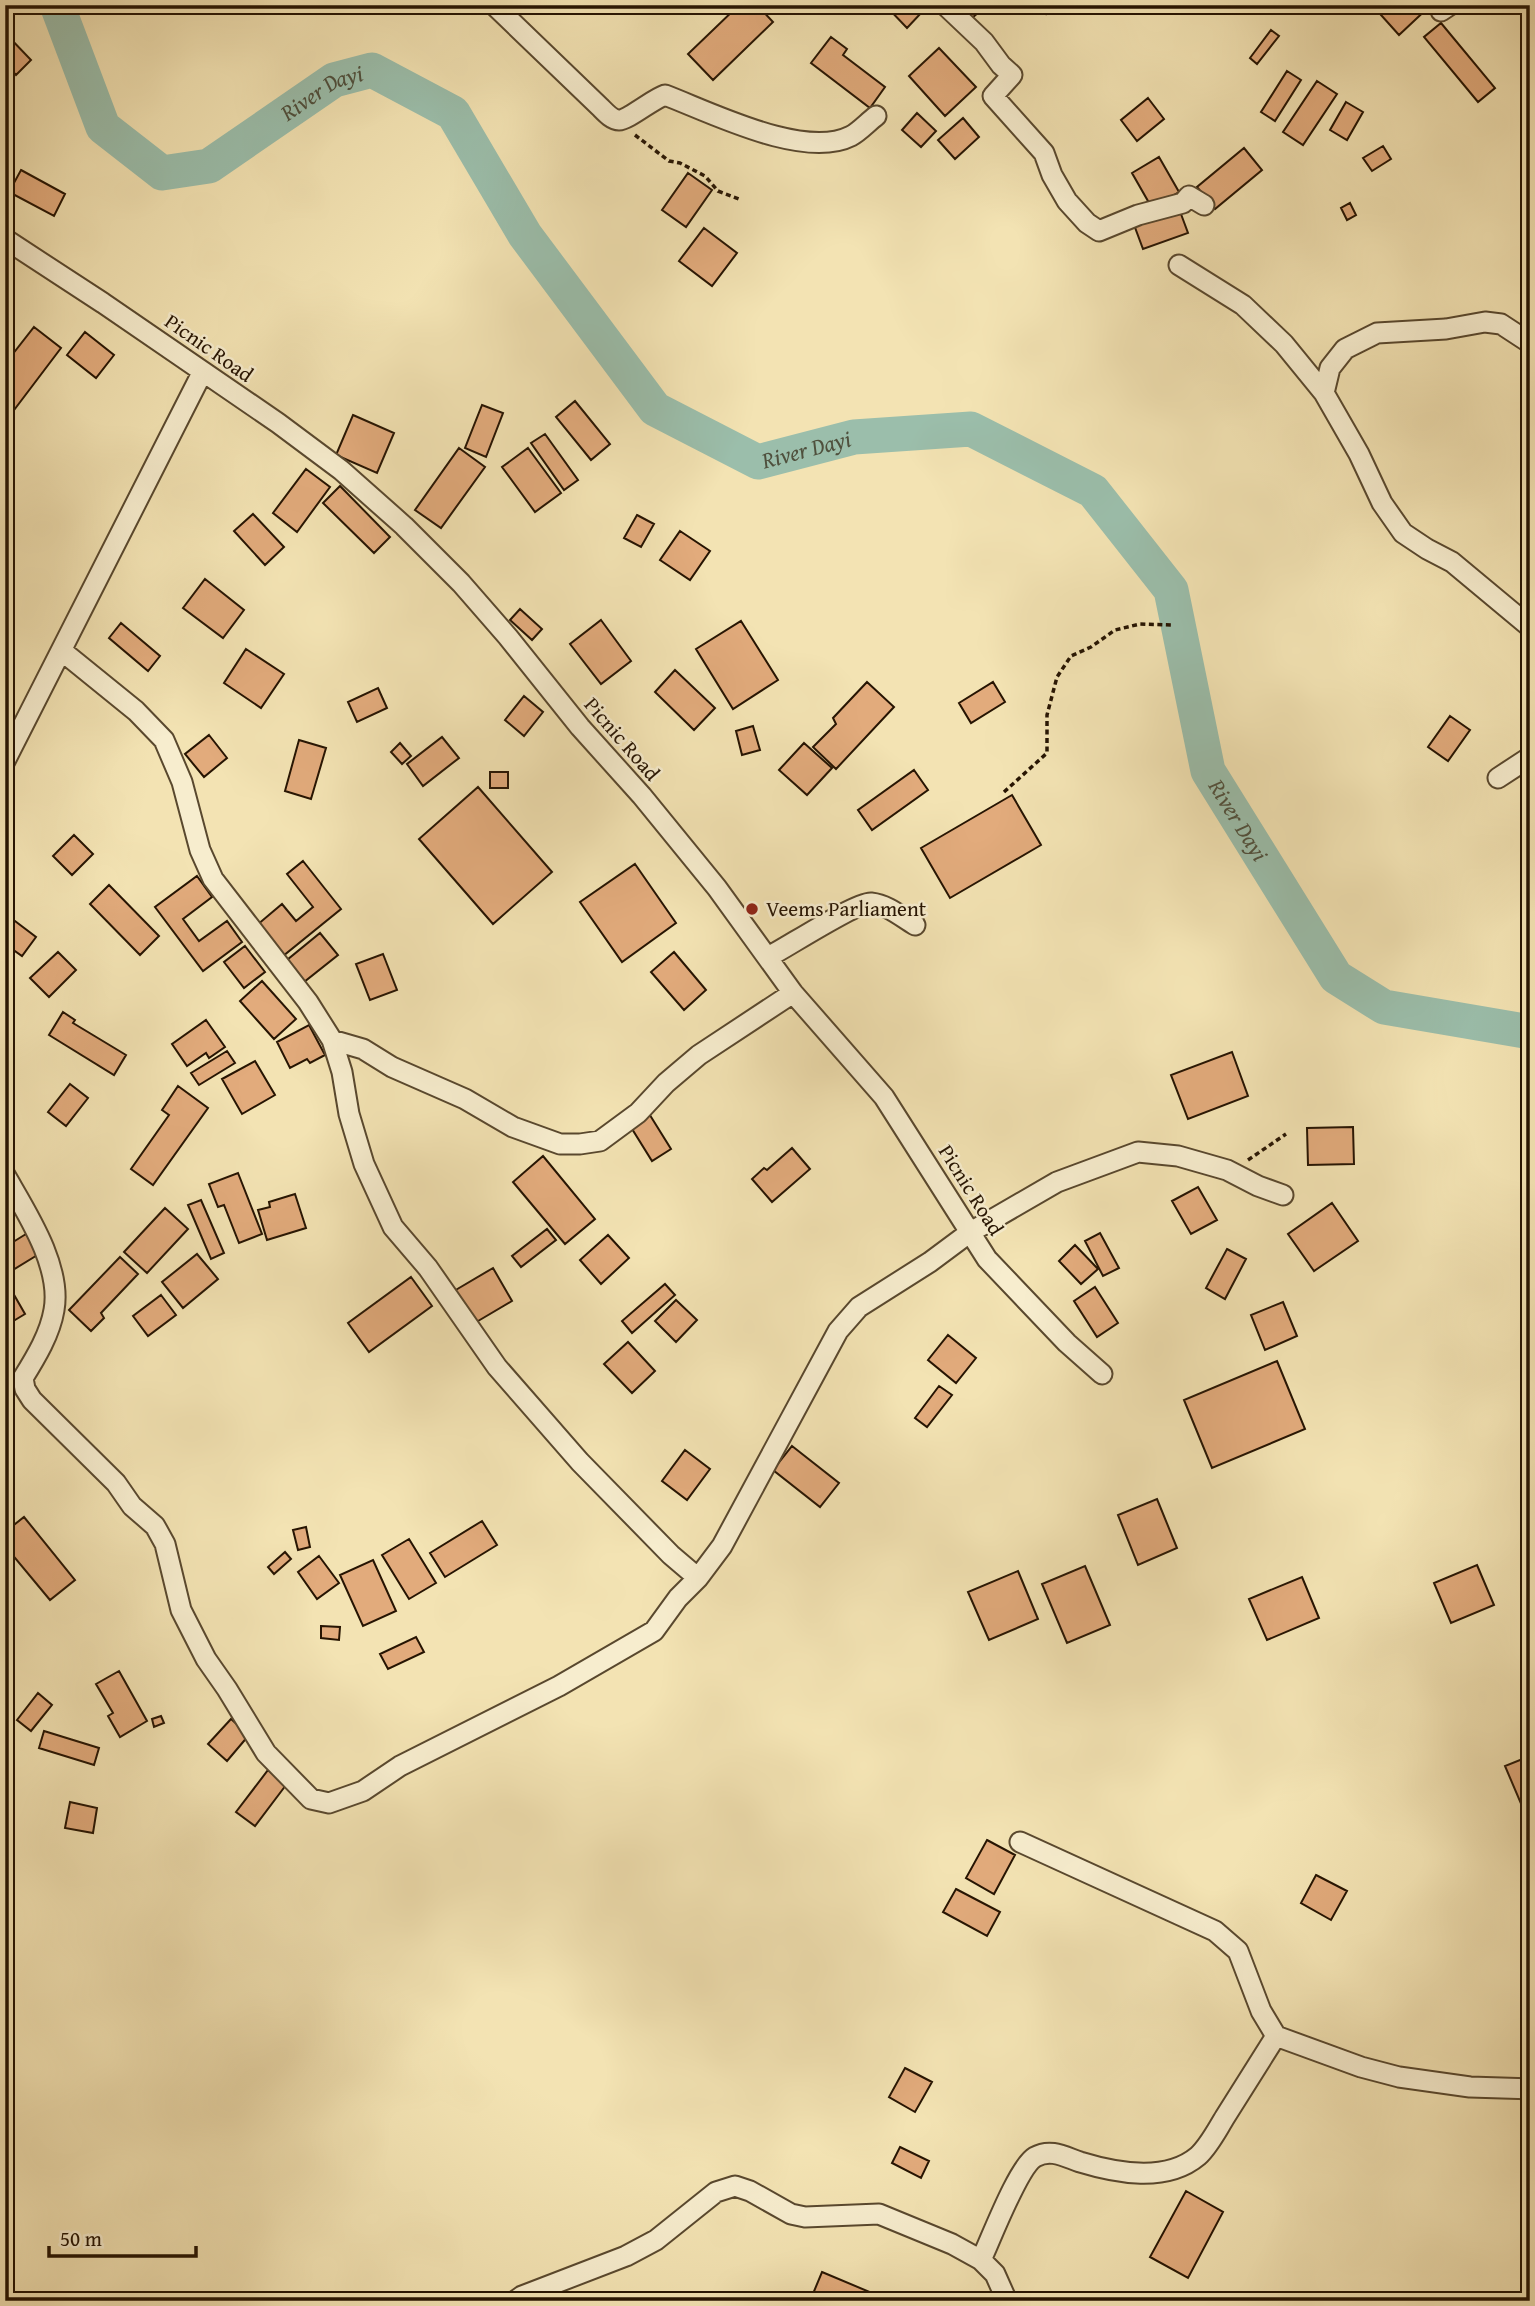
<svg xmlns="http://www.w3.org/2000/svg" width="1535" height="2306" viewBox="0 0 1535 2306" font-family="'Gentium Book Plus',serif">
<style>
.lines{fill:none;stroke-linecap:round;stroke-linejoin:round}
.river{stroke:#9bbeab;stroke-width:35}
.building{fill:#e2ab7c;stroke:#261402;stroke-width:2}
.minor-casing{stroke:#59482e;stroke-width:23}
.path{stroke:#261402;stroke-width:3.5;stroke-dasharray:5 3.5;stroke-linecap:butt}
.minor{stroke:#f7edce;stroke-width:19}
.poi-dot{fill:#8f2418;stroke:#f7edce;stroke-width:2.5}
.labels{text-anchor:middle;stroke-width:5;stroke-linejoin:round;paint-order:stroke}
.street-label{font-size:21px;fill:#261402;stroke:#f7edce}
.poi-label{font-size:21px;fill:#261402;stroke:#f7edce;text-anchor:start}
.water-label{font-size:23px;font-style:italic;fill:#4f503d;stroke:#f7edce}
</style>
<rect width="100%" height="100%" fill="#f3e3b3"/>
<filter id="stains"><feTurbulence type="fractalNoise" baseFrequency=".00286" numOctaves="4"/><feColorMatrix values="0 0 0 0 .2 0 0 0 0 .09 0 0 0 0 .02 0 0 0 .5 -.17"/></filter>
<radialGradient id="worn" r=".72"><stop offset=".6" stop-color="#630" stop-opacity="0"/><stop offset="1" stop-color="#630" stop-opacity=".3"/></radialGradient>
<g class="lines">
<!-- river -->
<path class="river" id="s1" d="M57 5 103 127 162 173 209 166 334 80 372 70 453 113 525 235 655 409 758 462 854 437 971 429 1093 491 1171 590 1208 771 1336 977 1384 1007 1530 1032"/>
</g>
<!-- building -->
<path class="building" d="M739 5H757L773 22 713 80 688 54Z
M885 5H915L922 12 907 28Z
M961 5H987L972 18Z
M1036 5H1053L1046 14Z
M1372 5H1431L1399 35Z
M1441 23 1495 88 1478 102 1424 37Z
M1271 30 1279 36 1257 64 1250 58Z
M7 35 31 60 16 75 5 63Z
M831 37 847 49 843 55 885 87 870 108 811 63Z
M939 48 976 87 945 116 909 76Z
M1287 71 1301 80 1275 121 1261 112Z
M1317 81 1337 94 1303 145 1283 132Z
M1148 98 1164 119 1137 141 1121 120Z
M1346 102 1363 112 1347 140 1330 130Z
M917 113 936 131 921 147 902 130Z
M963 118 979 137 955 159 938 140Z
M1383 146 1391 159 1372 171 1363 158Z
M1244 148 1262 170 1215 209 1197 187Z
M1159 157 1179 192 1152 208 1132 173Z
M21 170 65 194 54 216 9 192Z
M688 173 712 190 686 227 662 210Z
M1350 203 1356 215 1347 220 1341 208Z
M1178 206 1188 233 1143 249 1133 222Z
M704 228 737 253 712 286 679 261Z
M34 327 61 348 8 418 5 415V364Z
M85 332 114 355 96 378 67 355Z
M575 401 610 444 591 460 556 417Z
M482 405 503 413 486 457 465 448Z
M353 415 394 433 377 473 336 455Z
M545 434 578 480 564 490 531 443Z
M459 448 485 467 441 528 415 510Z
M528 448 561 493 535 512 502 467Z
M306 469 330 487 297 532 273 513Z
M340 486 390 537 374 553 323 503Z
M253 514 284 547 265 565 234 531Z
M637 515 654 524 641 547 624 538Z
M680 531 710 551 690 580 660 560Z
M205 579 244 610 223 638 183 608Z
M520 609 542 629 532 640 510 620Z
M601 620 631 661 601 684 570 644Z
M741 621 778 680 733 709 696 649Z
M121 623 160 656 148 671 109 638Z
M246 649 284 674 261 708 224 683Z
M675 670 715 708 694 730 655 692Z
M867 682 894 707 836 769 813 747 836 724 833 718Z
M993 682 1005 702 971 723 959 703Z
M378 688 387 708 357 722 348 702Z
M524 696 543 712 524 736 505 720Z
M1450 716 1470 730 1448 761 1428 747Z
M753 726 760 750 742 755 736 731Z
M209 735 227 758 204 777 185 754Z
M442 737 459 758 423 786 407 764Z
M299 740 326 748 311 799 285 791Z
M400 743 411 756 402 764 391 752Z
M804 743 832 768 807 795 779 770Z
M914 770 928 790 872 830 858 810Z
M490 772H508V788H490Z
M478 787 552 872 493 924 419 839Z
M1012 795 1041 845 950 898 921 848Z
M74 835 93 854 72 875 53 856Z
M303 861 341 909 283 956 257 925 282 904 296 921 313 907 287 874Z
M635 864 676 923 622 962 580 902Z
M197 876 212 897 183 919 199 941 227 921 242 942 203 971 155 907Z
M109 885 159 936 140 955 90 904Z
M11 918 36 937 22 956 5 944V926Z
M320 933 338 955 304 982 287 960Z
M245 946 265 972 244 988 224 962Z
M58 952 76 970 49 997 30 978Z
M674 952 706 990 684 1010 651 972Z
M383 954 397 990 370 1000 356 964Z
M262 981 296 1019 274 1039 240 1001Z
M63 1012 75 1020 73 1023 126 1055 114 1075 49 1035Z
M206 1020 225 1047 209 1058 206 1053 187 1066 172 1044Z
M309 1025 325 1055 310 1063 307 1059 290 1068 277 1042Z
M5 1033 12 1038 6 1046 13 1051 5 1062Z
M227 1051 235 1063 199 1085 191 1073Z
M1232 1052 1248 1096 1188 1119 1171 1075Z
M255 1061 275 1095 242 1114 222 1079Z
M70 1084 88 1098 66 1126 48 1112Z
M178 1086 208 1108 153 1185 131 1169 169 1115 162 1110Z
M648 1112 671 1149 652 1161 629 1124Z
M1353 1127 1354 1164 1308 1165 1307 1128Z
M792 1148 810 1169 772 1202 752 1179 764 1168 767 1170Z
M543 1156 595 1219 565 1244 513 1182Z
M238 1173 262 1234 239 1243 224 1205 218 1207 209 1184Z
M1198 1187 1217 1220 1191 1234 1172 1201Z
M295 1194 306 1228 267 1240 258 1210 270 1207 269 1202Z
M201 1200 224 1253 211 1259 188 1205Z
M1332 1203 1358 1241 1314 1271 1288 1234Z
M165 1208 188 1229 147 1273 124 1252Z
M547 1229 556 1240 521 1267 512 1256Z
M1100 1233 1119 1268 1103 1276 1085 1241Z
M26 1234 39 1254 8 1273 5 1268V1247Z
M608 1235 629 1258 601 1284 580 1260Z
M1075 1245 1098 1269 1081 1284 1059 1261Z
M1227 1249 1246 1259 1225 1299 1206 1288Z
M197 1254 218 1279 183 1308 162 1282Z
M120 1257 138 1274 101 1313 104 1318 91 1331 69 1310Z
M493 1268 512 1301 473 1324 454 1291Z
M411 1277 432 1306 369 1352 348 1323Z
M5 1279 25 1314 5 1326Z
M665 1284 675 1295 632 1333 622 1321Z
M1095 1287 1118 1323 1097 1337 1074 1301Z
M161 1295 176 1315 148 1336 133 1316Z
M676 1300 697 1320 676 1342 655 1321Z
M1283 1302 1297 1336 1265 1350 1251 1315Z
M948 1335 976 1358 956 1383 928 1360Z
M628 1342 655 1371 632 1393 604 1364Z
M1277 1361 1305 1429 1212 1468 1184 1400Z
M939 1386 952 1395 927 1427 915 1418Z
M792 1446 839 1483 820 1507 773 1470Z
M685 1450 710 1469 687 1500 662 1481Z
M1157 1499 1177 1548 1138 1565 1118 1515Z
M24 1517 75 1580 50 1600 5 1546V1532Z
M482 1521 497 1545 445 1577 430 1553Z
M306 1527 310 1547 298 1550 293 1530Z
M409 1539 436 1583 409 1599 382 1555Z
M285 1552 291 1559 274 1574 268 1567Z
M319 1556 339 1583 317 1599 298 1572Z
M373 1560 396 1611 363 1626 340 1575Z
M1477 1565 1494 1605 1451 1623 1434 1583Z
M1085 1566 1110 1625 1067 1643 1042 1584Z
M1018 1571 1038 1619 989 1640 968 1592Z
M1302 1577 1319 1618 1267 1640 1249 1599Z
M321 1626 340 1627 339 1640 321 1638Z
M416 1637 424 1652 388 1669 380 1654Z
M119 1671 147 1721 120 1737 108 1716 113 1713 96 1684Z
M38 1693 52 1705 31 1731 17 1720Z
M161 1716 164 1723 154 1727 152 1719Z
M231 1719 249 1735 227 1761 208 1744Z
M44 1731 99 1748 94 1765 39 1748Z
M1530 1756V1803L1522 1806 1505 1766Z
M268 1770 286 1785 255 1826 236 1812Z
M70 1802 97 1808 93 1833 65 1828Z
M987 1840 1015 1855 994 1894 966 1878Z
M1316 1875 1347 1891 1331 1920 1301 1903Z
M956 1889 1000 1912 987 1936 943 1912Z
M905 2068 932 2082 915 2112 889 2097Z
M900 2147 929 2161 921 2178 892 2163Z
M1186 2191 1223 2212 1188 2278 1150 2257Z
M822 2272 872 2293 868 2301H810Z"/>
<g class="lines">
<!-- minor casing -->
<g class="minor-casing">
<path id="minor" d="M494 5 600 107C605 112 612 120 619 120 628 120 653 99 665 95 710 112 804 160 851 136 859 132 868 122 876 116
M945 5 984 42 1001 65 1012 75 993 96 1044 153 1052 175 1067 201 1087 223 1099 231 1138 215 1183 203 1189 196 1204 205
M1529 5 1530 6
M1441 11 1450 5
M5 239 103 303 278 423 341 470 404 526 461 583 508 637 580 727 642 796 717 888 793 993 884 1097 987 1259 1067 1343 1102 1374
M1179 265 1243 305 1284 344 1324 393 1359 454 1382 503 1403 533 1427 549 1452 562 1530 627
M1324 393 1330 368 1345 349 1377 333 1446 329 1485 322 1501 324 1530 343
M62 651 136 711 164 740 182 782 200 850 213 879 308 1002 332 1040 342 1072 349 1114 364 1164 393 1227 428 1268 497 1367 580 1462 671 1555 698 1578
M5 761 202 373
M1498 778 1530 757
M768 957C786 948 856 902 871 903 888 905 900 916 915 925
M332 1040 363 1049 392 1067 465 1099 513 1127 560 1144H580L600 1141 638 1113 666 1083 699 1055 793 993
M5 1175C26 1212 62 1266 54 1310 50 1334 36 1357 23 1378L25 1389 32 1400 116 1483 132 1506 155 1526 165 1544 181 1610 206 1659 227 1689 266 1753 311 1799 329 1803 363 1791 400 1766 559 1686 654 1631 678 1598 698 1578 722 1546 838 1331 859 1307 930 1262 969 1233 1057 1182 1138 1152 1178 1156 1227 1170 1258 1186 1283 1195
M1020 1842 1215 1931 1238 1951 1261 2011 1276 2036 1361 2067 1399 2077 1470 2087 1530 2089
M981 2260C991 2239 1018 2167 1035 2157 1051 2148 1065 2157 1080 2162 1116 2173 1166 2183 1198 2156 1209 2146 1217 2130 1225 2117 1242 2090 1259 2063 1276 2036
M515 2301 522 2296 626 2256 656 2240 716 2192 735 2186 750 2191 791 2214 805 2217 879 2214 952 2244 981 2260 995 2274 1007 2301"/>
</g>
<!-- path -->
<path class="path" d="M635 135 669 161 680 163 705 176 718 191 739 199
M1004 792 1047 753V715L1057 677 1071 656 1091 647 1115 630 1140 624 1171 625
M1248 1160 1286 1134"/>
<!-- minor -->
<use href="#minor" class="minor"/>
</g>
<!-- markers -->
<circle class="poi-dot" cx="752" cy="909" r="7"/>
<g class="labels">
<!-- street labels -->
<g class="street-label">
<text transform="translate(209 348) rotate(35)" y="7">Picnic Road</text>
<text transform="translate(622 739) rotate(49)" y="7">Picnic Road</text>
<text transform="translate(971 1190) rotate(58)" y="7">Picnic Road</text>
</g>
<!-- poi labels -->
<g class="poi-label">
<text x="766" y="916">Veems Parliament</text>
</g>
<!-- water labels -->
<g class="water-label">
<text dy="8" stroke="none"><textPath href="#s1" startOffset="388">River Dayi</textPath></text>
<text dy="8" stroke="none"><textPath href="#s1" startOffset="1060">River Dayi</textPath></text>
<text dy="8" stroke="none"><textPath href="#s1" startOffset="1732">River Dayi</textPath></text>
</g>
</g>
<!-- margin -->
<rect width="1535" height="2306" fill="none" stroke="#f3e3b3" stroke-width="28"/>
<rect x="7" y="7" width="1521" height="2292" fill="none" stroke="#261402" stroke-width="3.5"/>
<rect x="14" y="14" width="1507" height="2278" fill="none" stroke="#261402" stroke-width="2"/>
<!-- scale -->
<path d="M49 2246v10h147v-10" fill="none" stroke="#261402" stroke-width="3.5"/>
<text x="60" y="2246" font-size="21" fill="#261402" stroke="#f7edce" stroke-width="5" paint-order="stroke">50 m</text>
<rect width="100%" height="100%" filter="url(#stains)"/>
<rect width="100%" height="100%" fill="url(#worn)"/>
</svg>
